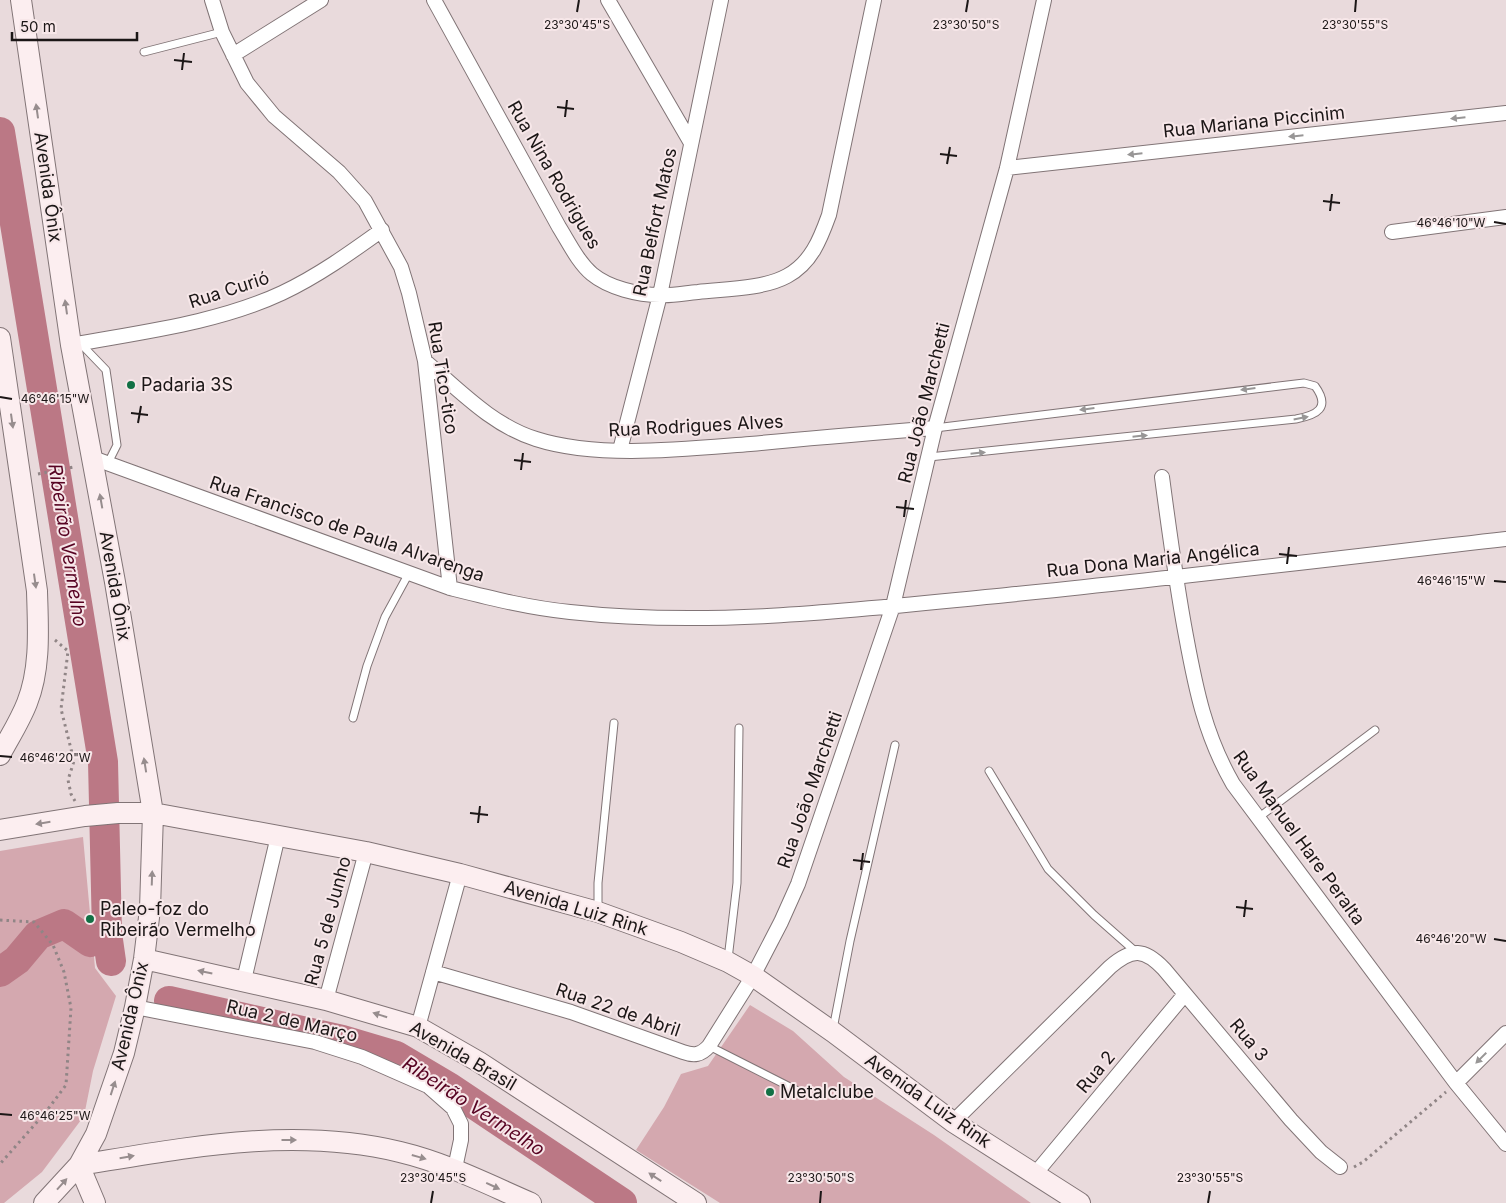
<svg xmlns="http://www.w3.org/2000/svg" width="1506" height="1203" viewBox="0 0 1506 1203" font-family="Inter,sans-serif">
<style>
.green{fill:#d4a8af}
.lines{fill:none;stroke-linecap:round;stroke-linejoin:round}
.river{stroke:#bb7885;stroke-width:30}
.lane-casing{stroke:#817476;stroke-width:9}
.street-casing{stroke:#817476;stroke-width:16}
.secondary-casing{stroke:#817476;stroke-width:22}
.path{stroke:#908586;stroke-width:3;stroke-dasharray:2.5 4;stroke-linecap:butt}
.lane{stroke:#fff;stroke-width:7}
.street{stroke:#fff;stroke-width:14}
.secondary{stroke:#fceef0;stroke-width:20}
.oneway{fill:#978d8e}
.oneway2{fill:#989696}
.ticks{fill:none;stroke:#1b1616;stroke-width:2}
.poi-dot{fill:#127045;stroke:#f7e7e9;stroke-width:2}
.labels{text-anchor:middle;stroke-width:4;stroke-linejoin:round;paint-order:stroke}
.street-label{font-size:18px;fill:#1b1616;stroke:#f7e7e9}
.poi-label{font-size:18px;fill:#1b1616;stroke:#f7e7e9;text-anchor:start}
.water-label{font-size:19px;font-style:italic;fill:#570322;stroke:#f7e7e9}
.ticks-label{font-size:12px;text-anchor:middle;fill:#1b1616;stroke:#f7e7e9;stroke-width:4;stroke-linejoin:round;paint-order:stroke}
</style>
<rect width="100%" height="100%" fill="#e9dadc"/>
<!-- green -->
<path class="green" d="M83 837 95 968 116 996 93 1071 84 1116 42 1172 4 1203H0V851Z
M750 1005 793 1031 844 1077 934 1135 1031 1203H720L636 1150 664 1107 681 1074 708 1066Z"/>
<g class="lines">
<!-- river -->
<path class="river" d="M0 132 103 762 107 933 111 961
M0 972 17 960 38 935 64 924 90 942 107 933
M169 1001 342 1040 396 1056 450 1088 622 1203"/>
<!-- lane casing -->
<g class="lane-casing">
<path id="lane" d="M144 52 222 32
M81 344 106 370 117 445 108 463
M929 457 1296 419C1317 415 1331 408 1315 386L1304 383 935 428
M353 718 367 666 385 617 409 573
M989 771 1048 869 1094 915 1136 952
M1258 818 1375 730
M598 909V883L614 723
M728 959 737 883 739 728
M833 1029 850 941 895 745
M709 1046 796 1090"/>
</g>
<!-- street casing -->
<g class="street-casing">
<path id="street" d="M212 0 222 32 247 83 274 116 339 172 365 201 401 267 409 293 425 361 450 588
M434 0 559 227C569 243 578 262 592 274 609 288 638 295 660 295 672 296 685 293 698 292 725 289 763 289 787 276 811 263 820 240 829 215L874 0
M608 0 691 143
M233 55 321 0
M1007 168 1506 113
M1392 232 1506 217
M71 345C141 332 218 323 282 293 318 276 350 253 382 230
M425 361C459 390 493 426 536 439 598 459 686 449 750 444 812 438 874 433 935 428
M620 450 660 295 721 0
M93 458 450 588C490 598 529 608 570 612 715 628 863 609 1007 595 1174 578 1340 558 1506 539
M1162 477C1169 530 1176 583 1186 636 1196 690 1205 735 1233 784L1456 1083 1506 1144
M433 972 571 1012 683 1052C694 1056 701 1055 709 1046L753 976 781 922 798 884 893 606 935 428 1007 168 1044 0
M244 980 278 836
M326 1000 366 852
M135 1007 315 1042 362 1057 428 1086 453 1108 461 1124V1140L455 1168
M418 1027 460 874
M1456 1083 1506 1033
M953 1122 1110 967C1132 948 1144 948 1164 969L1291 1120 1321 1152 1340 1167
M1035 1174 1185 994"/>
</g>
<!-- secondary casing -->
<g class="secondary-casing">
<path id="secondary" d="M21 0 71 345 115 582 153 813 150 909 144 959 135 1007 124 1053 96 1134 79 1165 44 1203
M0 338 37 591C38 628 41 668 27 703 20 721 9 738 0 755
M0 830 85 816 118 813H153L366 852 460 874 598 912 681 942 728 962 753 976 833 1032 953 1122 1080 1203
M144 959 326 1000 418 1027 479 1062 696 1203
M79 1165C185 1148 293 1126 400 1152 446 1163 487 1184 531 1203
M79 1165 95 1203"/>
</g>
<!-- path -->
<path class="path" d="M38 474 74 467 75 469
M55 640 68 651 61 709 74 761 68 780 71 794 75 801
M0 920 34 922 53 945 64 972 71 1008 66 1085 45 1113 0 1164
M1354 1167 1363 1162 1446 1092"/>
<!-- lane -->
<use href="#lane" class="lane"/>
<!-- street -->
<use href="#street" class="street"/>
<!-- secondary -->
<use href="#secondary" class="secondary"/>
</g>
<!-- one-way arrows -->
<defs><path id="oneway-solid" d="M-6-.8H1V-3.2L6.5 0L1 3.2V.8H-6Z" transform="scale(1.25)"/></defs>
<g class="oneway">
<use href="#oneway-solid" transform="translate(37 111) rotate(-98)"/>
<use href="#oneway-solid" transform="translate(66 307) rotate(-98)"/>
<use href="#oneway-solid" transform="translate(12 421) rotate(82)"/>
<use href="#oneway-solid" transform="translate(101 501) rotate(-100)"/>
<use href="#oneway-solid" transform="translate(35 581) rotate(82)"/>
<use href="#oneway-solid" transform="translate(145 765) rotate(-99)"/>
<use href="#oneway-solid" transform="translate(43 823) rotate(171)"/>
<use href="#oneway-solid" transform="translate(152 878) rotate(-88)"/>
<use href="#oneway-solid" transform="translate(205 972) rotate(-168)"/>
<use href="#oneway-solid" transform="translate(380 1015) rotate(-163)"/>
<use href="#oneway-solid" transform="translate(113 1088) rotate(-72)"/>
<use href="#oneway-solid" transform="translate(289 1140)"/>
<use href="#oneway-solid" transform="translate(127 1157) rotate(-10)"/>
<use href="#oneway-solid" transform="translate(419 1157) rotate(16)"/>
<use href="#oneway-solid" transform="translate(655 1177) rotate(-147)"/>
<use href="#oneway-solid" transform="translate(62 1184) rotate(-48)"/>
<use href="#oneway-solid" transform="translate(493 1186) rotate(25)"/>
</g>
<g class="oneway2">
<use href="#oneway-solid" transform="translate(1458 118) rotate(174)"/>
<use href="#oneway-solid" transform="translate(1296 136) rotate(174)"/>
<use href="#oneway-solid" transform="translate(1135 154) rotate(174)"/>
<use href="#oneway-solid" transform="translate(1248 389) rotate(173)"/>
<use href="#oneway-solid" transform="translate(1087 409) rotate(173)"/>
<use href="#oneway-solid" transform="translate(1301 418) rotate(-11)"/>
<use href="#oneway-solid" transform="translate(1140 436) rotate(-6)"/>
<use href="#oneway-solid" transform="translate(978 453) rotate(-6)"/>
<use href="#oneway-solid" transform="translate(1481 1058) rotate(135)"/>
</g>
<!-- ticks -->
<path class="ticks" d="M577 12 579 0M966 12 968 0M1355 12 1356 0M174 60 192 62M182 70 184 53M557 107 574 109M565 117 567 100M940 154 957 156M947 164 950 147M1323 201 1340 203M1330 211 1332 194M1494 222 1506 224M0 397 12 399M131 413 148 415M138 423 141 406M514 460 531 462M521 470 523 453M896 507 914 509M904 517 906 500M1279 554 1297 556M1287 564 1289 547M1494 581 1506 582M0 756 12 757M470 813 488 815M478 823 480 806M853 860 870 862M861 870 863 853M1236 907 1253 909M1244 917 1246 900M1494 939 1506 941M0 1114 12 1115M431 1203 433 1191M820 1203 821 1191M1208 1203 1210 1191"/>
<!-- markers -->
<g class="poi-dot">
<circle cx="131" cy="385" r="5"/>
<circle cx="90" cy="919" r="5"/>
<circle cx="770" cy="1092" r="5"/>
</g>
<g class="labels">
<!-- street labels -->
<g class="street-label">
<text transform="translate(1254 122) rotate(-6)" y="6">Rua Mariana Piccinim</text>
<text transform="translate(554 175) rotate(60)" y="6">Rua Nina Rodrigues</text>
<text transform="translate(48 187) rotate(82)" y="6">Avenida Ônix</text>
<text transform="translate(655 222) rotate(-78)" y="6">Rua Belfort Matos</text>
<text transform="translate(229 290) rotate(-18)" y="6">Rua Curió</text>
<text transform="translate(443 378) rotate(81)" y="6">Rua Tico-tico</text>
<text transform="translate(924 403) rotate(-76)" y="6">Rua João Marchetti</text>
<text transform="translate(696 426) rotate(-3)" y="6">Rua Rodrigues Alves</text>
<text transform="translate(347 529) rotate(19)" y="6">Rua Francisco de Paula Alvarenga</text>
<text transform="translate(1153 560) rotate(-6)" y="6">Rua Dona Maria Angélica</text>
<text transform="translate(115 586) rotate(80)" y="6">Avenida Ônix</text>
<text transform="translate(810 790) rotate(-71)" y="6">Rua João Marchetti</text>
<text transform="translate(1299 838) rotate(54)" y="6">Rua Manuel Hare Peralta</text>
<text transform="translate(576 908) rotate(17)" y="6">Avenida Luiz Rink</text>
<text transform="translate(328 921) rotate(-75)" y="6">Rua 5 de Junho</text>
<text transform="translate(618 1010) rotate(19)" y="6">Rua 22 de Abril</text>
<text transform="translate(130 1016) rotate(-77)" y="6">Avenida Ônix</text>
<text transform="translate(292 1021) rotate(13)" y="6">Rua 2 de Março</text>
<text transform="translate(1249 1040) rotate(50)" y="6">Rua 3</text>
<text transform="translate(463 1056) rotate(30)" y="6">Avenida Brasil</text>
<text transform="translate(1096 1072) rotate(-50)" y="6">Rua 2</text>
<text transform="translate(928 1101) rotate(35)" y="6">Avenida Luiz Rink</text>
</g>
<!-- poi labels -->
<g class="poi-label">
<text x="141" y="391">Padaria 3S</text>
<text x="100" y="915">Paleo-foz do<tspan x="100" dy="21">Ribeirão Vermelho</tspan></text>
<text x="780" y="1098">Metalclube</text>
</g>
<!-- water labels -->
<g class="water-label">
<text transform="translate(68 545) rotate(81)" y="7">Ribeirão Vermelho</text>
<text transform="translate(474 1106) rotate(33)" y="7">Ribeirão Vermelho</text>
</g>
</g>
<g class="ticks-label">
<text x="966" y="29">23°30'50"S</text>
<text x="1355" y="29">23°30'55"S</text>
<text x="577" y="29">23°30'45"S</text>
<text x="1451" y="227">46°46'10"W</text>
<text x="55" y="403">46°46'15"W</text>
<text x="1451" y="585">46°46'15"W</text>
<text x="55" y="762">46°46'20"W</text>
<text x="1451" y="943">46°46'20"W</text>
<text x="55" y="1120">46°46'25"W</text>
<text x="433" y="1182">23°30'45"S</text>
<text x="821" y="1182">23°30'50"S</text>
<text x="1210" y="1182">23°30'55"S</text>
</g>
<!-- scale -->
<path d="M12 32v8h125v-8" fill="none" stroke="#1b1616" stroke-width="2.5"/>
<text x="20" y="32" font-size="15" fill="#1b1616" stroke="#f7e7e9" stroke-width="4" paint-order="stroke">50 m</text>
</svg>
